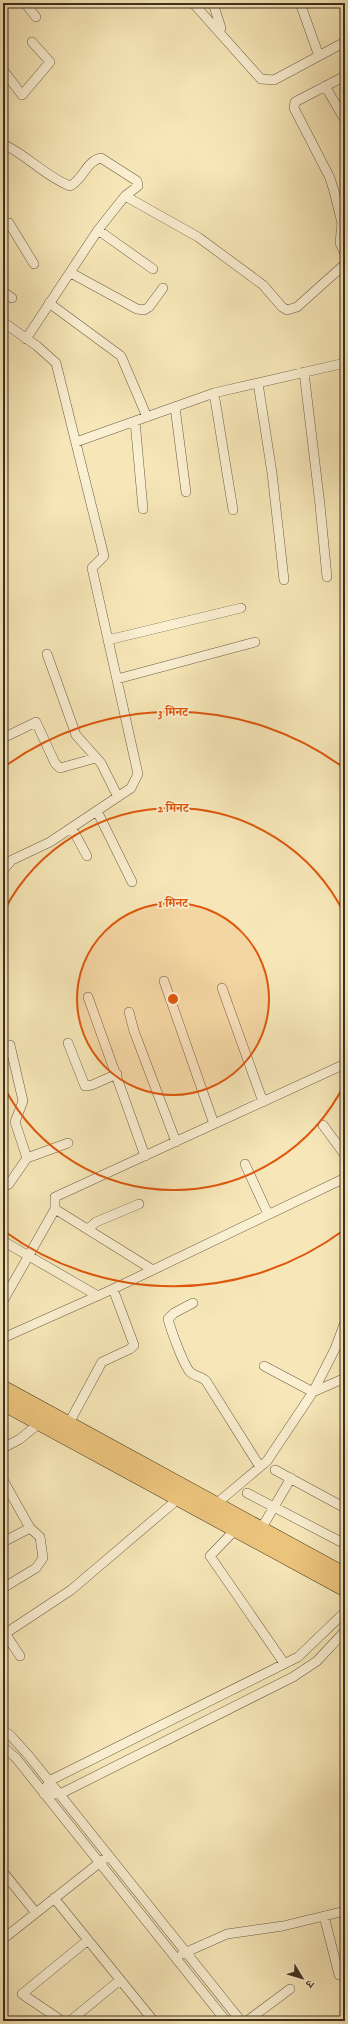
<svg xmlns="http://www.w3.org/2000/svg" width="348" height="2024" viewBox="0 0 348 2024" font-family="'IM FELL English','Noto Serif Devanagari',serif">
<style>
.lines{fill:none;stroke-linecap:round;stroke-linejoin:round}
.minor-casing{stroke:#6b5d45;stroke-width:10}
.trunk-casing{stroke:#3c2f1f;stroke-width:16}
.minor{stroke:#faefd1;stroke-width:9}
.trunk{stroke:#ecc47c;stroke-width:15}
.ring{fill:none;stroke:#df570d;stroke-width:2}
.centre{fill:#df570d;stroke:#faefd1;stroke-width:2}
.ring-label{font-size:12px;text-anchor:middle;font-weight:bold;fill:#df570d;stroke:#faefd1;stroke-width:3.5;stroke-linejoin:round;paint-order:stroke}
</style>
<rect width="100%" height="100%" fill="#f7e7b8"/>
<filter id="stains"><feTurbulence type="fractalNoise" baseFrequency=".005" numOctaves="4"/><feColorMatrix values="0 0 0 0 .2 0 0 0 0 .09 0 0 0 0 .02 0 0 0 .5 -.17"/></filter>
<radialGradient id="worn" r=".72"><stop offset=".6" stop-color="#630" stop-opacity="0"/><stop offset="1" stop-color="#630" stop-opacity=".3"/></radialGradient>
<g class="lines">
<!-- minor casing -->
<g class="minor-casing">
<path id="minor" d="M25 3 36 17
M193 3 261 79 274 80 345 42
M213 3 221 28 219 31
M300 3 319 56
M3 70 22 95 50 62 32 42
M345 76 295 102 294 108 330 178 334 191 342 223 340 243 345 254
M325 86 345 120
M3 144C27 155 46 177 70 186 83 180 86 161 101 158L137 181 138 186 125 196
M3 224 9 223 34 264
M98 230 153 269
M71 273 137 309 144 310 149 307 163 288
M3 292 12 298
M49 303 121 356 147 417
M3 322 37 346 56 363 104 556 92 568 138 774 131 788 50 842 12 860 3 870
M26 339 98 230 125 196 198 237 263 285 282 307 287 310 297 307 345 264
M304 372 320 505 327 577
M258 383 272 473 284 580
M214 393 233 510
M175 407 186 492
M135 421 143 509
M76 442 214 393 345 363
M108 640 241 608
M47 654 76 735 101 763 118 797
M117 679 255 642
M3 738 36 722 55 763 60 768 96 758
M97 811 132 882
M72 828 87 856
M222 988 263 1102
M88 997 145 1156
M129 1012 134 1031 176 1142
M68 1043 85 1086 92 1085 117 1074
M10 1045 23 1101 15 1122 27 1158
M214 1124 345 1064
M323 1125 345 1155
M245 1164 268 1214
M4 1187 9 1184 27 1158 68 1143
M55 1209V1197L214 1124 164 981
M88 1229 96 1222 139 1204
M3 1241 98 1296
M3 1301 55 1209 153 1270
M193 1303 174 1313 168 1319C171 1330 183 1364 190 1372 195 1377 202 1376 206 1381L260 1467
M3 1338 113 1289 345 1178
M264 1366 313 1392 345 1378
M69 1423 102 1362 130 1349 134 1345 113 1289
M3 1448 20 1439 43 1420
M275 1470 345 1508
M3 1480 30 1528 40 1537 43 1558 36 1568 3 1588
M247 1493 345 1544
M216 1504 267 1461 313 1392 335 1349 345 1322
M261 1529 291 1478
M235 1530 210 1556 284 1663
M3 1542 30 1528
M345 1612 298 1657 49 1781 44 1794H60L293 1677 317 1661 345 1631
M3 1630 20 1656
M3 1635 71 1590 178 1499
M3 1731 10 1735 29 1756 241 2021
M3 1747 16 1758 226 2021
M3 1872 36 1913
M54 1898 152 2019 150 2021
M324 1916 339 1975
M3 1939 103 1860
M182 1954 227 1934 283 1926 345 1911
M62 2021 22 1994 88 1940
M70 2021 120 1980
M247 2021 290 1989"/>
</g>
<!-- trunk casing -->
<g class="trunk-casing">
<path id="trunk" d="M3 1388 345 1575
M3 1403 345 1589"/>
</g>
<!-- minor -->
<use href="#minor" class="minor"/>
<!-- trunk -->
<use href="#trunk" class="trunk"/>
</g>
<!-- distance rings -->
<circle cx="173" cy="999" r="96" fill="#df570d" fill-opacity=".12"/>
<g class="ring">
<circle cx="173" cy="999" r="96"/>
<path d="M345 1083A191 191 0 0 1 4 1087M4 911A191 191 0 0 1 345 915"/>
<path d="M344 1230A287 287 0 0 1 4 1231M4 767A287 287 0 0 1 344 768"/>
</g>
<circle cx="173" cy="999" r="6" class="centre"/>
<g class="ring-label">
<text x="173" y="716">3 मिनट</text>
<text x="173" y="812">2 मिनट</text>
<text x="173" y="907">1 मिनट</text>
</g>
<!-- margin -->
<rect width="348" height="2024" fill="none" stroke="#f7e7b8" stroke-width="16"/>
<rect x="4" y="4" width="340" height="2016" fill="none" stroke="#3c2f1f" stroke-width="2"/>
<rect x="8" y="8" width="332" height="2008" fill="none" stroke="#3c2f1f"/>
<!-- north arrow -->
<g transform="translate(302 1978) rotate(128)" stroke="#faefd1" stroke-width="3" paint-order="stroke">
<path d="M0-3L7 15L0 10L-7 15Z" fill="#3c2f1f"/>
<text y="-6" font-size="11" font-weight="bold" text-anchor="middle" fill="#3c2f1f">उ</text>
</g>
<rect width="100%" height="100%" filter="url(#stains)"/>
<rect width="100%" height="100%" fill="url(#worn)"/>
</svg>
